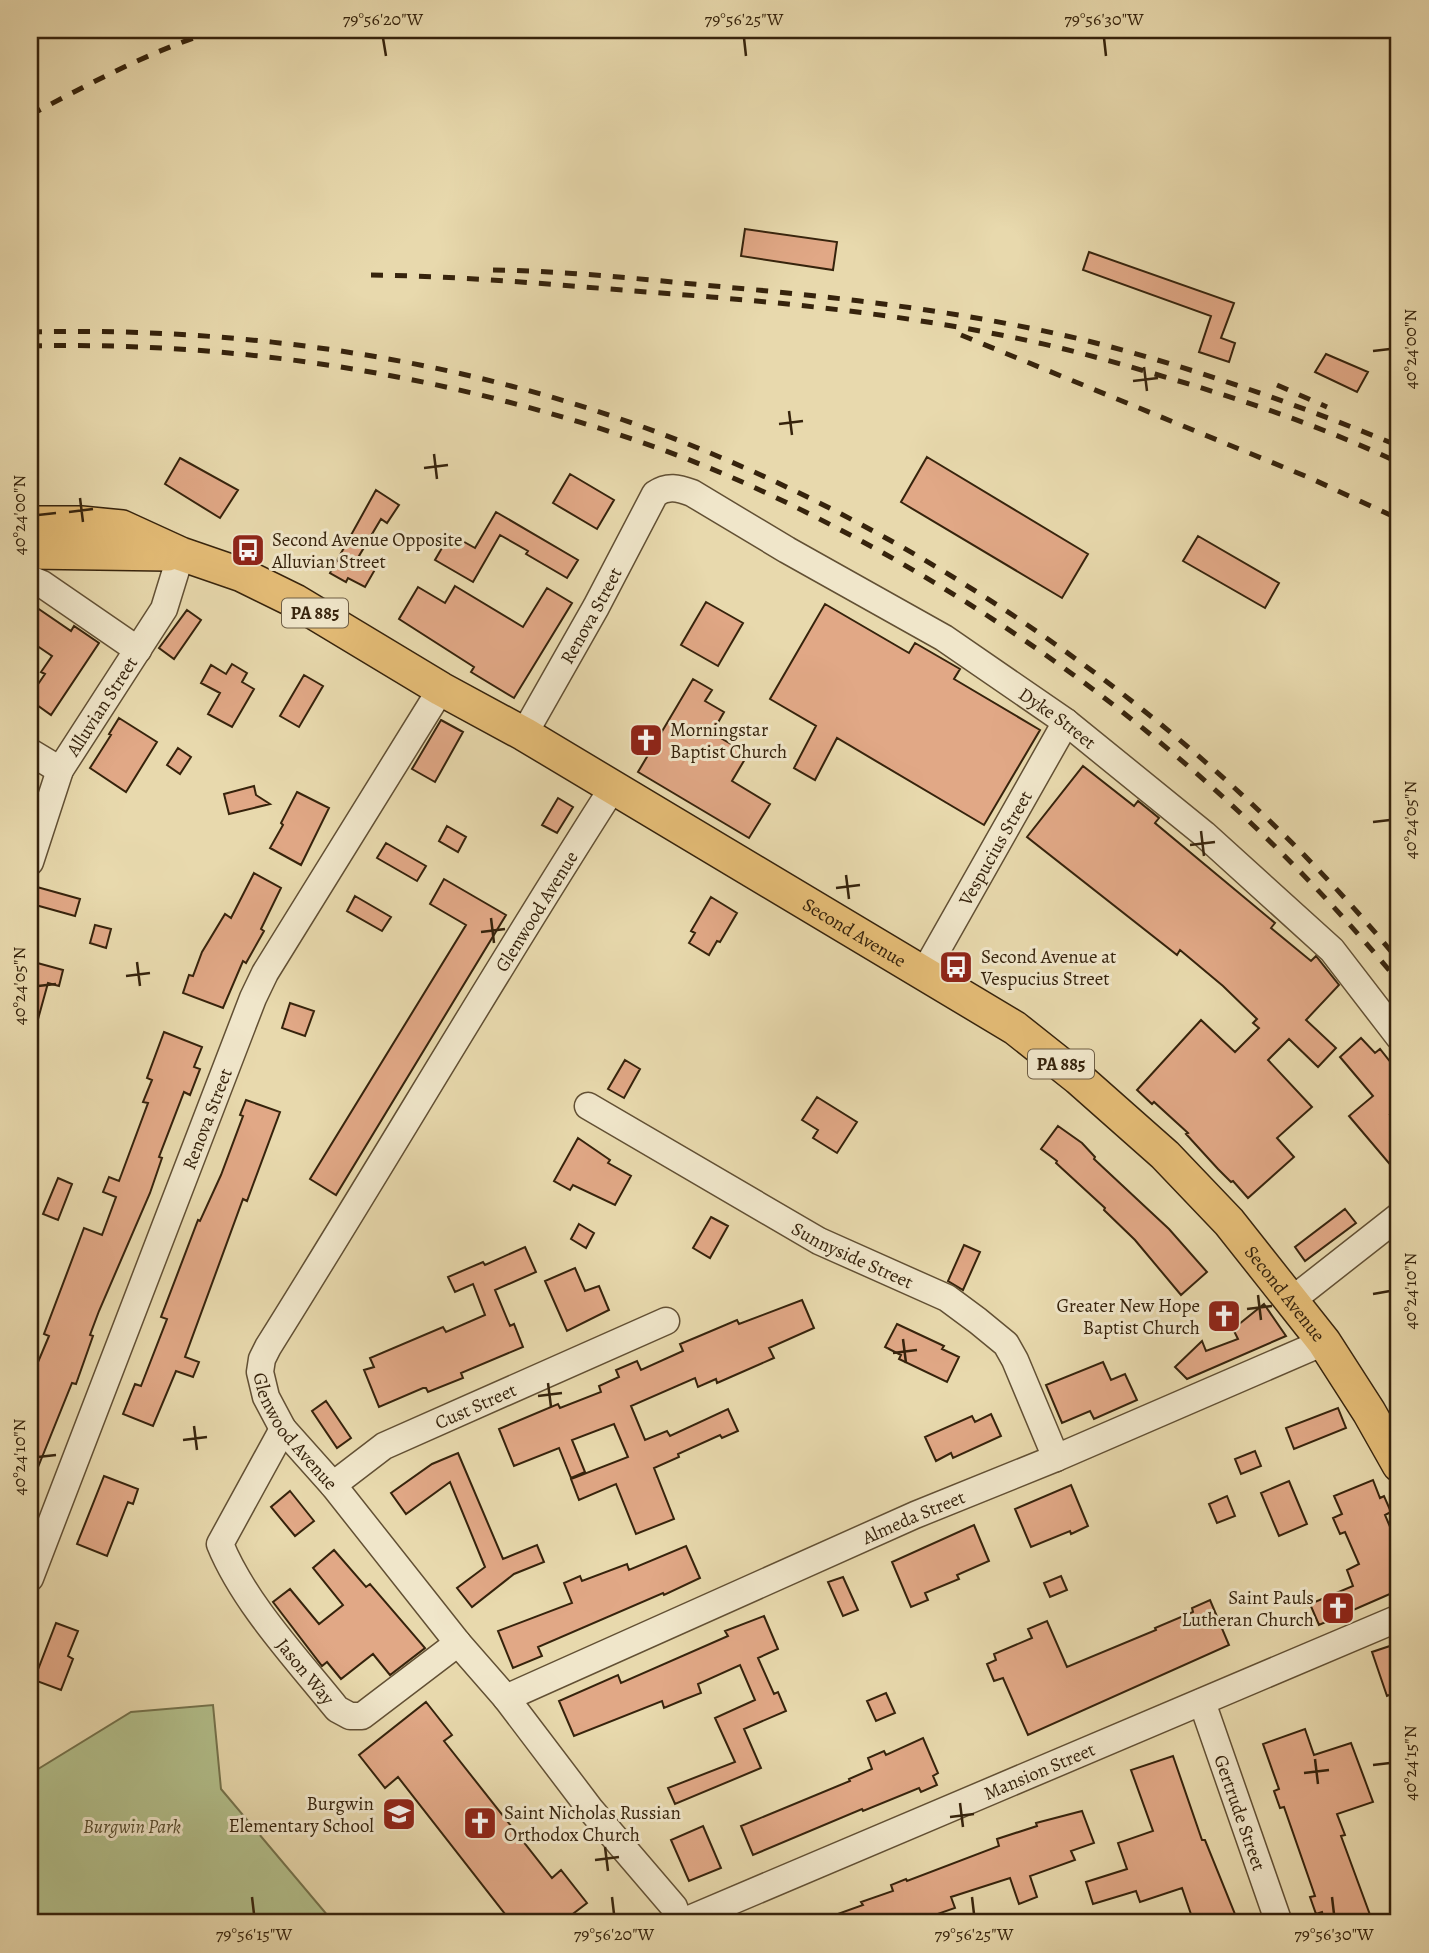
<svg xmlns="http://www.w3.org/2000/svg" width="1429" height="1953" viewBox="0 0 1429 1953" font-family="Alegreya,serif">
<style>
.green{fill:#b3c08c;stroke:#74724c;stroke-width:2}
.building{fill:#e1a886;stroke:#36230c;stroke-width:2}
.lines{fill:none;stroke-linecap:round;stroke-linejoin:round}
.minor-casing{stroke:#625034;stroke-width:29}
.major-casing{stroke:#36230c;stroke-width:36}
.minor{stroke:#f0e6ca;stroke-width:26}
.major{stroke:#e4bc76;stroke-width:33}
.rail{stroke:#36230c;stroke-width:5;stroke-dasharray:12 12;stroke-linecap:butt}
.ticks{fill:none;stroke:#36230c;stroke-width:2.5}
.labels{text-anchor:middle;stroke-width:6;stroke-linejoin:round;paint-order:stroke}
.shield{fill:#f0e6ca;stroke:#6e5e45;stroke-width:2}
.shield-label{font-size:18px;font-weight:bold;fill:#36230c}
.poi-label{font-size:19px;fill:#36230c;stroke:#f0e6ca;text-anchor:start}
.street-label{font-size:19px;fill:#36230c;stroke:#f0e6ca}
.park-label{font-size:19px;font-style:italic;fill:#554a2c;stroke:#f0e6ca}
.neatline{fill:none;stroke:#36230c;stroke-width:2.5}
.ticks-label{font-size:18px;text-anchor:middle;fill:#36230c}
</style>
<rect width="100%" height="100%" fill="#e8d9ad"/>
<filter id="stains"><feTurbulence type="fractalNoise" baseFrequency=".00286" numOctaves="4"/><feColorMatrix values="0 0 0 0 .2 0 0 0 0 .09 0 0 0 0 .02 0 0 0 .5 -.17"/></filter>
<radialGradient id="worn" r=".72"><stop offset=".6" stop-color="#630" stop-opacity="0"/><stop offset="1" stop-color="#630" stop-opacity=".3"/></radialGradient>
<!-- green -->
<path class="green" d="M213 1705 221 1789 334 1923H30V1774L131 1712Z"/>
<!-- building -->
<path class="building" d="M745 229 837 242 833 270 741 256Z
M1089 252 1234 303 1221 338 1235 343 1229 362 1199 352 1211 316 1083 270Z
M1326 354 1368 372 1357 392 1315 372Z
M927 457 1088 554 1062 598 901 502Z
M180 458 238 490 220 518 165 484Z
M570 474 614 500 597 529 553 503Z
M376 490 399 505 387 523 381 519 359 556 377 566 365 587 348 578 346 582 330 573Z
M496 512 578 560 567 578 526 554 528 551 500 535 473 582 435 560 450 534 475 548Z
M1198 536 1279 583 1265 608 1183 561Z
M455 586 523 627 547 588 572 603 514 698 471 672 474 667 399 619 418 587 445 603Z
M706 602 743 623 718 666 681 645Z
M30 603 71 631 74 626 99 643 51 715 30 700V696L45 674 41 672 52 656 30 641Z
M825 604 909 653 915 643 960 669 954 679 1040 730 984 825 837 738 815 780 794 768 816 726 770 699Z
M187 610 201 620 174 659 159 648Z
M232 664 247 673 242 682 254 689 232 727 208 714 220 693 201 683 211 665 226 674Z
M304 675 323 686 299 727 280 716Z
M693 679 712 690 705 701 724 712 712 733 748 754 732 781 770 804 749 838 638 772Z
M119 718 157 742 126 792 90 768 111 735 109 734Z
M441 720 463 732 435 782 412 769Z
M178 748 191 757 180 774 167 765Z
M1083 766 1134 806 1138 801 1159 818 1155 823 1275 923 1271 928 1311 961 1316 956 1339 985 1306 1020 1336 1048 1318 1067 1289 1039 1268 1060 1312 1107 1277 1138 1294 1157 1248 1198 1233 1181 1231 1182 1218 1169 1186 1134 1188 1133 1154 1102 1152 1104 1137 1090 1201 1020 1235 1052 1259 1028 1253 1023 1257 1019 1223 986 1180 950 1177 955 1027 837Z
M254 786 256 795 270 804 229 814 224 794Z
M297 792 329 808 301 865 270 848 283 825 281 823Z
M558 798 573 807 557 833 542 825Z
M447 826 466 837 458 852 439 841Z
M386 843 426 866 417 881 377 858Z
M254 873 281 888 261 929 264 931 246 963 243 961 223 1008 183 993 189 975 193 976 202 952 225 914 231 918Z
M444 879 506 915 336 1195 310 1179 466 925 430 904Z
M37 887 80 899 75 916 32 904Z
M355 896 391 917 382 931 347 911Z
M711 897 737 913 720 942 717 941 709 955 689 943 695 933 691 931Z
M95 925 111 929 106 948 90 943Z
M30 961 63 970 59 986 48 983 35 1030 30 1029Z
M290 1003 314 1011 305 1036 282 1028Z
M164 1032 202 1047 194 1067 200 1069 190 1095 184 1092 159 1157 162 1158 150 1193 99 1311 90 1335 93 1336 76 1384 72 1383 30 1487V1381L49 1336 44 1334 84 1228 102 1235 116 1197 103 1192 109 1177 119 1181 148 1103 143 1102 152 1080 147 1078Z
M1361 1038 1375 1053 1380 1049 1399 1073V1108L1390 1115 1399 1126V1175L1349 1116 1373 1096 1340 1057Z
M625 1060 640 1069 624 1098 608 1089Z
M817 1097 857 1122 837 1153 813 1138 818 1130 802 1120Z
M246 1100 280 1112 247 1201 243 1199 185 1357 199 1362 193 1377 176 1371 153 1426 123 1414 135 1384 141 1386 167 1319 161 1317 198 1220 200 1221 221 1175 243 1116 240 1115Z
M1058 1126 1082 1143 1095 1157 1094 1159 1169 1229 1207 1272 1181 1295 1135 1240 1104 1210 1105 1208 1056 1163 1057 1161 1041 1149Z
M578 1138 610 1160 608 1163 631 1176 615 1205 573 1185 570 1190 554 1181Z
M58 1178 72 1184 58 1220 43 1214Z
M1345 1209 1356 1223 1305 1261 1295 1247Z
M711 1217 728 1226 710 1258 693 1248Z
M579 1224 594 1233 586 1248 571 1239Z
M964 1245 980 1252 963 1290 948 1281Z
M525 1247 536 1272 495 1290 510 1326 514 1324 523 1347 461 1373 463 1378 428 1392 426 1388H423L379 1407 364 1370 374 1367 370 1358 443 1327 446 1332 485 1315 473 1284 455 1292 448 1277 483 1262 485 1265Z
M575 1268 585 1291 599 1286 609 1310 567 1331 545 1281Z
M802 1300 814 1328 769 1348 774 1358 717 1383 716 1379 698 1387 695 1378 631 1406 645 1440 667 1431 670 1436 728 1409 738 1431 722 1438 720 1435 678 1454 679 1457 654 1468 674 1519 636 1534 616 1484 579 1500 571 1479 628 1457 614 1424 572 1440 585 1472 571 1478 559 1448 514 1466 499 1429 558 1404 560 1408 601 1392 599 1386 619 1377 616 1370 637 1361 641 1370 683 1351 680 1344 697 1337 737 1320 739 1324Z
M1264 1304 1286 1336 1187 1379 1175 1367 1202 1341 1206 1351 1238 1339 1233 1329Z
M897 1324 944 1346 942 1349 959 1357 947 1382 899 1359 901 1355 885 1347Z
M1103 1362 1111 1380 1125 1374 1137 1400 1094 1419 1090 1411 1062 1423 1046 1385Z
M326 1401 351 1438 337 1448 312 1411Z
M1338 1408 1346 1428 1294 1449 1286 1428Z
M991 1414 1001 1436 953 1458 951 1453 936 1461 925 1437 972 1416 975 1422Z
M1255 1451 1261 1466 1241 1474 1235 1459Z
M458 1453 503 1559 537 1545 544 1562 514 1574 472 1607 457 1588 485 1567 450 1482 406 1514 391 1493 432 1464Z
M104 1476 138 1489 133 1504 128 1502 107 1556 77 1544Z
M1373 1480 1380 1498 1384 1496 1391 1512 1385 1515 1399 1548V1590L1319 1625 1310 1604 1353 1586 1347 1570 1359 1564 1345 1532 1340 1534 1333 1518 1342 1514 1334 1496Z
M1289 1481 1307 1524 1279 1536 1261 1493Z
M1071 1485 1088 1526 1071 1534 1070 1531 1031 1547 1015 1509Z
M290 1491 314 1521 295 1536 271 1507Z
M1227 1496 1235 1516 1217 1523 1209 1504Z
M974 1525 989 1561 957 1575 959 1579 925 1593 928 1600 911 1607 892 1562Z
M686 1546 700 1578 664 1595 663 1593 538 1647 542 1656 513 1668 498 1631 572 1603 564 1583 580 1576 582 1581 627 1564 629 1570Z
M334 1550 366 1587 370 1584 425 1648 390 1675 373 1654 341 1679 327 1662 322 1666 273 1602 290 1589 319 1624 343 1605 313 1568Z
M1061 1576 1067 1590 1050 1597 1044 1583Z
M843 1577 858 1610 843 1616 828 1582Z
M1210 1600 1229 1645 1028 1735 1003 1678 994 1681 987 1664 996 1660 994 1654 1032 1638 1028 1629 1047 1621 1067 1667 1156 1630 1155 1628 1193 1612 1192 1608Z
M764 1616 778 1649 758 1658 774 1694 778 1692 786 1711 744 1729 761 1768 675 1804 668 1788 735 1762 715 1718 755 1700 740 1665 698 1684 701 1693 683 1700 664 1708 662 1701 574 1736 559 1701 618 1675 621 1683 728 1636 725 1631Z
M56 1623 78 1631 68 1656 73 1659 61 1690 34 1680Z
M1399 1643V1691L1387 1696 1372 1652Z
M886 1693 895 1713 876 1721 867 1701Z
M426 1702 452 1735 444 1741 552 1878 561 1870 587 1903 561 1923H512L398 1777 385 1788 359 1755Z
M1305 1729 1314 1755 1351 1743 1366 1783 1373 1802 1337 1814 1345 1835 1341 1836 1373 1923H1325L1322 1912 1316 1914 1310 1897 1315 1896 1284 1807 1280 1808 1274 1791 1279 1789 1263 1744Z
M923 1738 938 1773 933 1776 937 1785 921 1792 919 1788 863 1811 862 1809 753 1855 741 1826 850 1781 849 1779 872 1769 868 1758 884 1751 886 1755Z
M1173 1756 1202 1840H1205L1237 1919 1224 1923H1194L1182 1888 1140 1902 1136 1891 1093 1904 1086 1882 1127 1869 1118 1843 1153 1831 1131 1770Z
M1082 1811 1094 1843 1071 1851 1075 1860 1030 1876 1037 1897 1019 1904 1010 1878 951 1897 955 1908 920 1920 921 1923H819L818 1921 863 1905 861 1902 893 1891 891 1885 906 1879 907 1881 999 1846 997 1839 1037 1826 1036 1823Z
M703 1826 721 1868 689 1881 671 1840Z"/>
<g class="lines">
<!-- minor casing -->
<g class="minor-casing">
<g id="minor">
<path d="M30 579 42 584 138 650"/>
<path id="s1" d="M524 734 596 607 655 494C668 485 678 488 692 493L787 550 944 638 1066 722 1204 834 1332 950 1399 1037"/>
<path d="M30 752 60 770"/>
<path id="s2" d="M612 789C494 973 384 1162 268 1347L262 1359 260 1372 266 1397 283 1429 333 1485 458 1643 506 1698 591 1810 674 1907 680 1923"/>
<path id="s3" d="M30 862 60 770 164 609 181 554"/>
<path id="s4" d="M924 973 1066 722"/>
<path id="s5" d="M588 1106 819 1241 947 1298 978 1321 1006 1344 1015 1360 1056 1458"/>
<path d="M1292 1300 1399 1216"/>
<path id="s6" d="M283 1429 220 1544C244 1603 297 1659 337 1709L350 1716H362L458 1643"/>
<path id="s7" d="M333 1485 384 1446 666 1321"/>
<path id="s8" d="M30 1578 253 998 265 973 441 689"/>
<path id="s9" d="M506 1698 915 1515 1056 1458 1324 1342"/>
<path id="s10" d="M1202 1702 1279 1923"/>
<path id="s11" d="M680 1923 1399 1618"/>
</g>
</g>
<!-- major casing -->
<g class="major-casing">
<g id="major">
<path id="s12" d="M30 523H81L122 527 181 554 242 575 295 601 441 689 524 734 1015 1028 1078 1078 1165 1155 1229 1222 1324 1342 1369 1412 1399 1465"/>
<path d="M30 552 168 554"/>
</g>
</g>
<!-- minor -->
<use href="#minor" class="minor"/>
<!-- major -->
<use href="#major" class="major"/>
<!-- rail -->
<path class="rail" d="M1387 30 1399 34
M30 115C91 83 152 50 218 30
M493 270C567 271 640 279 714 286 838 297 963 311 1084 340 1192 367 1296 404 1399 446
M371 275C459 276 547 284 634 291 757 300 880 311 1001 335 1053 345 1104 359 1155 374 1237 398 1316 424 1393 460
M30 332C191 328 355 345 511 386 845 472 1182 695 1399 961
M961 335 1310 478 1399 519
M30 346C242 341 455 376 655 447 731 474 805 510 876 549 1077 660 1253 805 1399 982
M1277 385 1327 407"/>
</g>
<!-- ticks -->
<path class="ticks" d="M383 38 386 56M744 38 746 56M1104 38 1106 56M1373 351 1390 349M1144 367 1147 391M1133 381 1158 378M789 411 792 435M779 424 803 421M434 454 437 479M424 468 448 465M80 498 83 522M69 512 93 509M38 515 56 513M1373 822 1390 820M1201 831 1204 856M1190 845 1215 842M846 875 849 899M836 888 860 885M491 918 494 943M481 932 505 929M137 962 140 986M126 976 150 973M38 986 56 984M1373 1294 1390 1291M1258 1295 1261 1320M1247 1309 1272 1306M903 1339 906 1363M893 1353 917 1350M548 1383 551 1407M538 1396 562 1393M194 1426 197 1450M183 1440 207 1437M38 1457 56 1455M1315 1759 1318 1784M1373 1765 1390 1763M1304 1773 1329 1770M960 1803 963 1827M950 1817 974 1814M605 1847 608 1871M595 1860 619 1857M252 1897 254 1914M612 1897 614 1914M972 1897 974 1914M1332 1897 1334 1914"/>
<!-- icons -->
<defs>
<g id="bus-square" transform="scale(1.75)"><rect x="-9" y="-9" width="18" height="18" rx="4" fill="#8f2418" stroke="#f0e6ca"/><path d="M-5-6H5V4H4V6H2V4H-2V6H-4V4H-5ZM-3.5-4V0h7V-4ZM-3.5 1.2v1.5H-2V1.2ZM2 1.2v1.5H3.5V1.2Z" fill="#fff"/></g>
<g id="church-square" transform="scale(1.75)"><rect x="-9" y="-9" width="18" height="18" rx="4" fill="#8f2418" stroke="#f0e6ca"/><path d="M-1.2-6h2.4v3.5h3.3v2.4h-3.3V6h-2.4V-.1h-3.3v-2.4h3.3Z" fill="#fff"/></g>
<g id="school-square" transform="scale(1.75)"><rect x="-9" y="-9" width="18" height="18" rx="4" fill="#8f2418" stroke="#f0e6ca"/><path d="M0-5L7-2L0 1L-7-2ZM-4 1L0 2.5L4 1V4Q0 6-4 4Z" fill="#fff"/></g>
</defs>
<g fill-rule="evenodd">
<use href="#bus-square" x="248" y="550"/>
<use href="#church-square" x="646" y="740"/>
<use href="#bus-square" x="956" y="967"/>
<use href="#church-square" x="1224" y="1316"/>
<use href="#church-square" x="1338" y="1608"/>
<use href="#school-square" x="399" y="1814"/>
<use href="#church-square" x="480" y="1823"/>
</g>
<g class="labels">
<!-- shield labels -->
<g class="shield">
<rect x="282" y="598.5" width="66" height="29" rx="5"/>
<rect x="1028" y="1049.5" width="66" height="29" rx="5"/>
</g>
<g class="shield-label">
<text x="315" y="619">PA 885</text>
<text x="1061" y="1070">PA 885</text>
</g>
<!-- poi labels -->
<g class="poi-label">
<text x="272" y="546">Second Avenue Opposite<tspan x="272" dy="22">Alluvian Street</tspan></text>
<text x="670" y="736">Morningstar<tspan x="670" dy="22">Baptist Church</tspan></text>
<text x="981" y="963">Second Avenue at<tspan x="981" dy="22">Vespucius Street</tspan></text>
<text x="1200" y="1312" text-anchor="end">Greater New Hope<tspan x="1200" dy="22">Baptist Church</tspan></text>
<text x="1314" y="1604" text-anchor="end">Saint Pauls<tspan x="1314" dy="22">Lutheran Church</tspan></text>
<text x="374" y="1810" text-anchor="end">Burgwin<tspan x="374" dy="22">Elementary School</tspan></text>
<text x="504" y="1819">Saint Nicholas Russian<tspan x="504" dy="22">Orthodox Church</tspan></text>
</g>
<!-- street labels -->
<g class="street-label">
<text dy="7" stroke="none"><textPath href="#s1" startOffset="136">Renova Street</textPath></text>
<text dy="7" stroke="none"><textPath href="#s3" startOffset="173">Alluvian Street</textPath></text>
<text dy="7" stroke="none"><textPath href="#s1" startOffset="742">Dyke Street</textPath></text>
<text dy="7" stroke="none"><textPath href="#s4" startOffset="144">Vespucius Street</textPath></text>
<text transform="translate(536 911) rotate(-58)" y="7">Glenwood Avenue</text>
<text dy="7" stroke="none"><textPath href="#s12" startOffset="931">Second Avenue</textPath></text>
<text dy="7" stroke="none"><textPath href="#s8" startOffset="492">Renova Street</textPath></text>
<text dy="7" stroke="none"><textPath href="#s5" startOffset="304">Sunnyside Street</textPath></text>
<text dy="7" stroke="none"><textPath href="#s12" startOffset="1498">Second Avenue</textPath></text>
<text dy="7" stroke="none"><textPath href="#s7" startOffset="164">Cust Street</textPath></text>
<text dy="7" stroke="none"><textPath href="#s2" startOffset="752">Glenwood Avenue</textPath></text>
<text dy="7" stroke="none"><textPath href="#s9" startOffset="446">Almeda Street</textPath></text>
<text dy="7" stroke="none"><textPath href="#s6" startOffset="285">Jason Way</textPath></text>
<text dy="7" stroke="none"><textPath href="#s11" startOffset="390">Mansion Street</textPath></text>
<text dy="7" stroke="none"><textPath href="#s10" startOffset="117">Gertrude Street</textPath></text>
</g>
<!-- park labels -->
<g class="park-label">
<text x="132" y="1833">Burgwin Park</text>
</g>
</g>
<!-- margin -->
<rect width="1429" height="1953" fill="none" stroke="#e8d9ad" stroke-width="77"/>
<rect x="38" y="38" width="1352" height="1876" class="neatline"/>
<g class="ticks-label">
<text x="383" y="25">79°56'20"W</text>
<text x="744" y="25">79°56'25"W</text>
<text x="1104" y="25">79°56'30"W</text>
<text transform="translate(1410 349) rotate(-90)" y="6">40°24'00"N</text>
<text transform="translate(19 515) rotate(-90)" y="6">40°24'00"N</text>
<text transform="translate(1410 820) rotate(-90)" y="6">40°24'05"N</text>
<text transform="translate(19 986) rotate(-90)" y="6">40°24'05"N</text>
<text transform="translate(1410 1291) rotate(-90)" y="6">40°24'10"N</text>
<text transform="translate(19 1457) rotate(-90)" y="6">40°24'10"N</text>
<text transform="translate(1410 1763) rotate(-90)" y="6">40°24'15"N</text>
<text x="254" y="1940">79°56'15"W</text>
<text x="614" y="1940">79°56'20"W</text>
<text x="974" y="1940">79°56'25"W</text>
<text x="1334" y="1940">79°56'30"W</text>
</g>
<rect width="100%" height="100%" filter="url(#stains)"/>
<rect width="100%" height="100%" fill="url(#worn)"/>
</svg>
